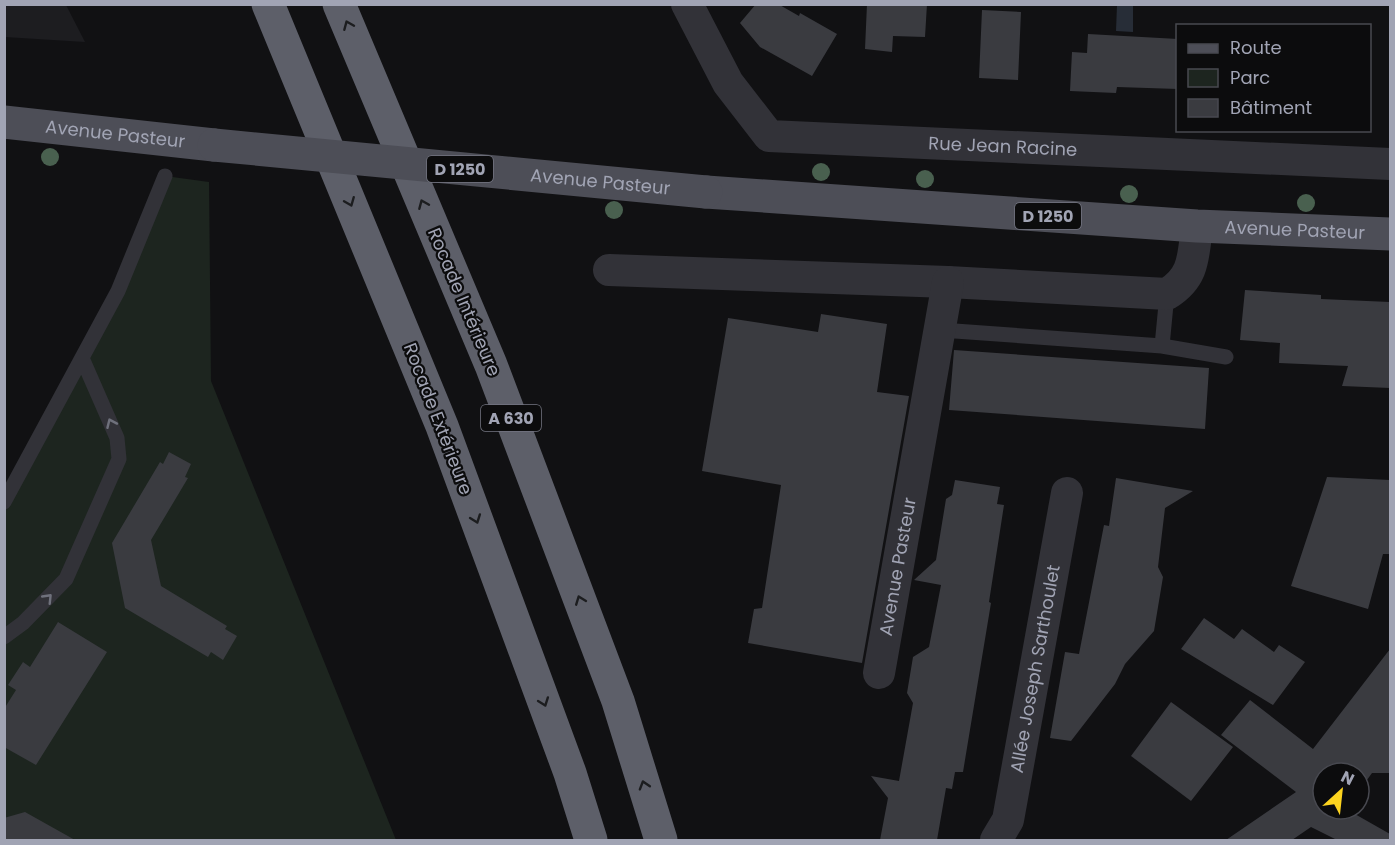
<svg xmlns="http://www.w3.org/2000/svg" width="1395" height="845" viewBox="0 0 1395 845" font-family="Poppins,sans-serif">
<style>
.built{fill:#1d1d20}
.green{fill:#1d251f}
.water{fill:#272d37}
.building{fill:#3a3b40}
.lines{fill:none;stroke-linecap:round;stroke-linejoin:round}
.lane{stroke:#323238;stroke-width:15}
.street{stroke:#323238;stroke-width:32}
.primary{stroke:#4d4e57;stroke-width:33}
.highway{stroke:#5d5f69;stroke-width:33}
.primary-bridge{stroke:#4d4e57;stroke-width:33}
.tree{fill:#49604f}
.oneway{stroke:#1c1d1f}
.oneway2{stroke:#6f717c}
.labels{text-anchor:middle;stroke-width:4.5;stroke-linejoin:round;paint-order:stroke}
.shield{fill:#0c0c0d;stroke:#747682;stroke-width:1.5}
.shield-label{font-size:16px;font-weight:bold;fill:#a1a4b4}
.street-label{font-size:18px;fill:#a1a4b4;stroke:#0c0c0d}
</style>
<rect width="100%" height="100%" fill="#111113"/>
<!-- built -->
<path class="built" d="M4 5H66L85 42 5 37Z"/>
<!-- green -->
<path class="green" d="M165 176 209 182 211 381 396 840H5V498L130 261Z"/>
<!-- water -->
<path class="water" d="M1117 5H1133V32L1116 31Z"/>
<!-- building -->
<path class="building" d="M756 4H778L799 16 800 13 837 34 812 76 760 47 740 23Z
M867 4H927L925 37 893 36 892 52 865 49Z
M982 10 1021 12 1018 80 979 78Z
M1088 34 1178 39V89L1117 87 1116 93 1070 91 1072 52 1087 53Z
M1245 290 1321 295V299L1390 302V388L1342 386 1348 366 1279 363 1280 343 1240 340Z
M821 314 887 324 877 392 909 396 862 663 748 643 754 609 762 608 781 485 702 471 728 318 818 332Z
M954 350 1209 368 1205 429 949 410Z
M169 452 191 464 185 477 188 478 151 540 161 586 227 626 225 629 237 636 223 660 211 652 208 657 125 608 112 543 160 462 163 464Z
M1327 477 1390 480V554H1383L1368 609 1291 586Z
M1116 478 1193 491 1165 508 1158 567 1163 577 1154 631 1125 664 1115 684 1071 741 1050 738 1065 652 1079 654 1104 525 1109 526Z
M955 480 1000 487 997 504 1004 505 989 602 991 603 963 772H955L952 789 946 788 937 840H880L888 798 871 776 899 781 913 703 907 693 913 657 929 647 941 585 914 580 936 560 946 499 952 495Z
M1204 618 1234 639 1242 629 1274 652 1279 645 1305 662 1273 705 1181 649Z
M58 622 107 652 36 765 4 747V709L16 690 8 685 23 662 30 667Z
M1390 649V773H1372L1359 791V773H1323V809H1346L1390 834V840H1337L1311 827 1292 840H1226L1296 792 1221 735 1250 700 1313 749Z
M1171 702 1233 747 1191 801 1131 756Z
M25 812 75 840H4V818Z"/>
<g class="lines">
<!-- lane -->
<path class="lane" d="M941 330 1162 346 1226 357
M1162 346 1167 294
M4 502 118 291 165 176
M4 637 23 623 66 579 119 459 117 438 82 358"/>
<!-- street -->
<g class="street">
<path id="s1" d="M687 4 728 83 769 136 1390 164"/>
<path d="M609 270 948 282 1167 294C1195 277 1193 256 1197 226"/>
<path id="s2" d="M879 673 948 282"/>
<path id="s3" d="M996 840 1008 820 1067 493"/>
</g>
<!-- primary -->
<g class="primary">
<path id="s4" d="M4 122 214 145"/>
<path id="s5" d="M706 192 1197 226 1390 234"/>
</g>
<!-- highway -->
<path class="highway" d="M268 4 442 426 570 773 591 840
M339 4 491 365 618 701 661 840"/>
<!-- primary-bridge -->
<path class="primary-bridge" id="s6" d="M214 145 706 192"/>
</g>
<!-- trees -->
<g class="tree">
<circle cx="50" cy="157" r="9"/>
<circle cx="821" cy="172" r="9"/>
<circle cx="925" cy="179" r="9"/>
<circle cx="1129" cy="194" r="9"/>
<circle cx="1306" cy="203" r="9"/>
<circle cx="614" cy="210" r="9"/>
</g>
<!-- one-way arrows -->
<defs><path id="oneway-chevron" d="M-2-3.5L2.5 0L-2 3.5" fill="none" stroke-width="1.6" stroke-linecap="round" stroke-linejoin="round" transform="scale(1.5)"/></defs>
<g class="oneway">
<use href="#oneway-chevron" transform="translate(348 25) rotate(-113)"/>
<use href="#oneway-chevron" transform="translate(350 202) rotate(68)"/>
<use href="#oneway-chevron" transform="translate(423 204) rotate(-113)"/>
<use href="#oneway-chevron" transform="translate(476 519) rotate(70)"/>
<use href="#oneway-chevron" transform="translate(580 600) rotate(-111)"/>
<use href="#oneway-chevron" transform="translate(544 702) rotate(70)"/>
<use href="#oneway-chevron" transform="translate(644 785) rotate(-107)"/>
</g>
<g class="oneway2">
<use href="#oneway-chevron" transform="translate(111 423) rotate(-114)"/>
<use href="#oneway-chevron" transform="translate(48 598) rotate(-46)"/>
</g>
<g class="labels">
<!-- shield labels -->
<g class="shield">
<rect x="427" y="156" width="66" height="26" rx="4.5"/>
<rect x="1015" y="203" width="66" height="26" rx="4.5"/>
<rect x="481" y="405" width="60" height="26" rx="4.5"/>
</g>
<g class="shield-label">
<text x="460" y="175">D 1250</text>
<text x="1048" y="222">D 1250</text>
<text x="511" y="424">A 630</text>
</g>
<!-- street labels -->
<g class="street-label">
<text dy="6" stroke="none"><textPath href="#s4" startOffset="112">Avenue Pasteur</textPath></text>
<text dy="6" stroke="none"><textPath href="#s1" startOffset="390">Rue Jean Racine</textPath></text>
<text dy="6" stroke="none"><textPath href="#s6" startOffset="388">Avenue Pasteur</textPath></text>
<text dy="6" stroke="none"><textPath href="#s5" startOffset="590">Avenue Pasteur</textPath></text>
<text transform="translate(464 302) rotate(67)" y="6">Rocade Intérieure</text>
<text transform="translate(438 419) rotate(69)" y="6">Rocade Extérieure</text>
<text dy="6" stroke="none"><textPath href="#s2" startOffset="108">Avenue Pasteur</textPath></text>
<text dy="6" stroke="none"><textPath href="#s3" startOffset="177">Allée Joseph Sarthoulet</textPath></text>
</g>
</g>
<!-- border -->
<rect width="1395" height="845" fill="none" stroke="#a1a4b4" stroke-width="12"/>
<!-- legend -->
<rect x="1176" y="24" width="195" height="108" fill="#0c0c0d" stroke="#484950" stroke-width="1.5"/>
<rect x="1188" y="44" width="30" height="9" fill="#4d4e57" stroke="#484950" stroke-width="1.5"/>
<text x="1230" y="54" font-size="18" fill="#a1a4b4">Route</text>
<rect x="1188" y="69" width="30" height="18" fill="#1d251f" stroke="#484950" stroke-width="1.5"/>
<text x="1230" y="84" font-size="18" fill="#a1a4b4">Parc</text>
<rect x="1188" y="99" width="30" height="18" fill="#3a3b40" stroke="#484950" stroke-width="1.5"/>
<text x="1230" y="114" font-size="18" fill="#a1a4b4">Bâtiment</text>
<!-- north arrow -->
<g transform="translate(1341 791) rotate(27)"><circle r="28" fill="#0c0c0d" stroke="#484950" stroke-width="1.5"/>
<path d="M0-4.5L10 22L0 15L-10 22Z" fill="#fdd41f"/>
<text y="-9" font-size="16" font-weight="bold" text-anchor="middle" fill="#a1a4b4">N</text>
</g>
</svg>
